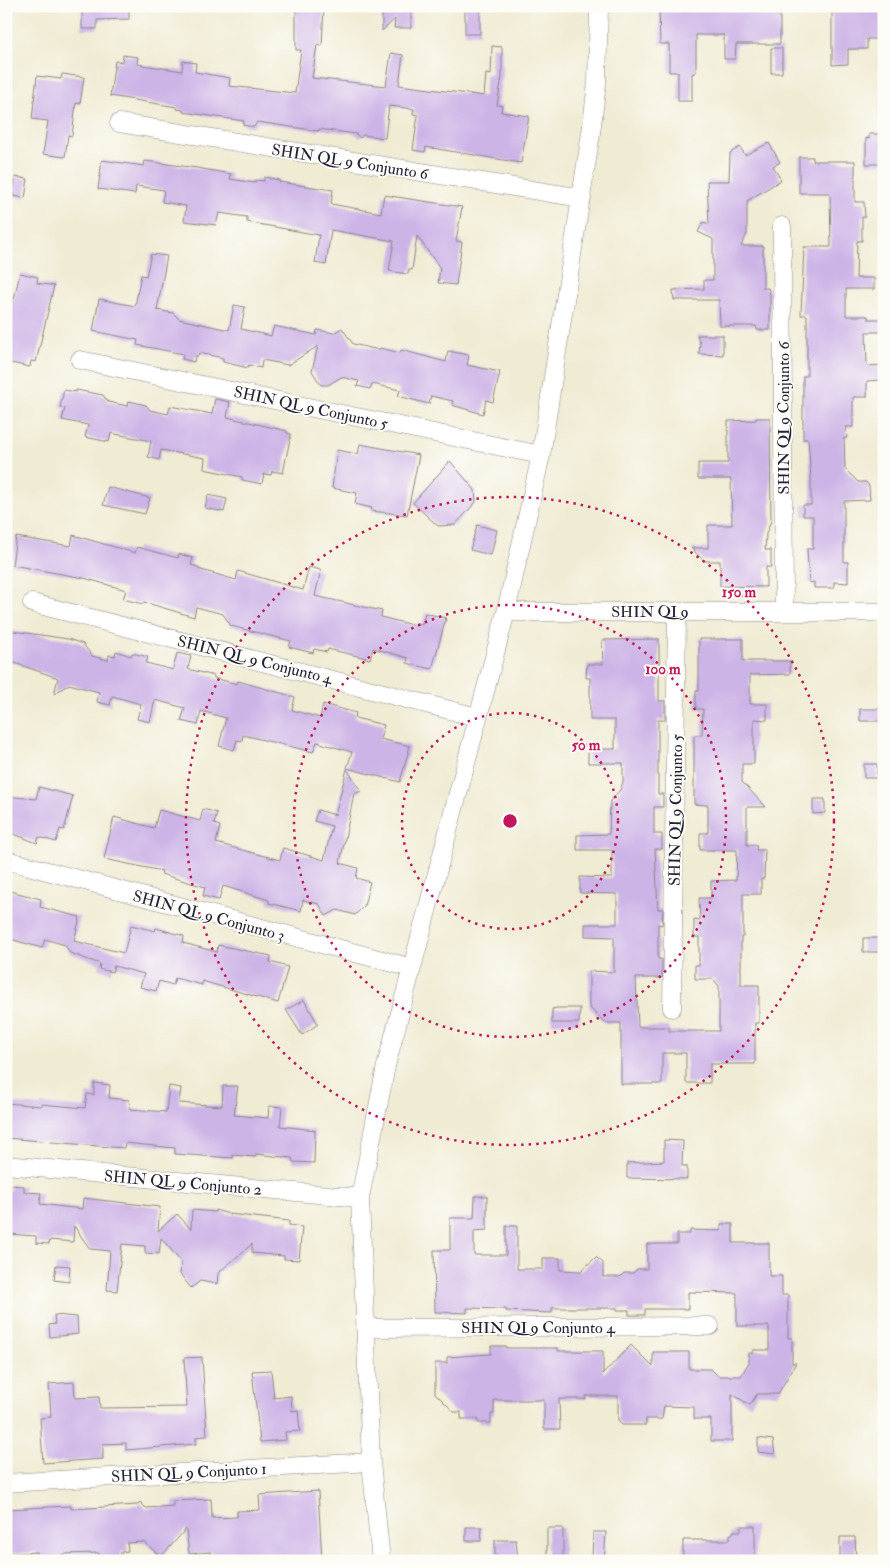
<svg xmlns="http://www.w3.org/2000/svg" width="890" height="1567" viewBox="0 0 890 1567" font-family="'IM FELL Double Pica',serif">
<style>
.building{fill:#cdb4e7}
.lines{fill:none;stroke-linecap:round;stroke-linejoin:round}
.minor-casing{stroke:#898687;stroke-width:19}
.minor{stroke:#fff;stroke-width:18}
.ring{fill:none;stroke:#c2185b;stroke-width:2.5;stroke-dasharray:2.5 5}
.labels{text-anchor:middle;stroke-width:4;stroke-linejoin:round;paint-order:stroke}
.street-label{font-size:16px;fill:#22223b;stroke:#fdfcf7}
.centre{fill:#c2185b;stroke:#fdfcf7;stroke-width:2.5}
.ring-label{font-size:15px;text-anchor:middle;font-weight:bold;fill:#c2185b;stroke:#fdfcf7;stroke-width:4;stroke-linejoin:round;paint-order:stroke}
</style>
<rect width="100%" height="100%" fill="#fdfcf7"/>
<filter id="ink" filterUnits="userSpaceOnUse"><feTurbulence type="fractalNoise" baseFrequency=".02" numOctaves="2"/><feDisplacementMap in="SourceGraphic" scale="10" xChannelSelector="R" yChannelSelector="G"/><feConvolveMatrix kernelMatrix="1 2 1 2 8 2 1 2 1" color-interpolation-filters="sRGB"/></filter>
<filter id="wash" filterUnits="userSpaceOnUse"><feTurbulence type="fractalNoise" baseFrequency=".0096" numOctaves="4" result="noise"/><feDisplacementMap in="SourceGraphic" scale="20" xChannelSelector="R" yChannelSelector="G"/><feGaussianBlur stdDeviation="1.12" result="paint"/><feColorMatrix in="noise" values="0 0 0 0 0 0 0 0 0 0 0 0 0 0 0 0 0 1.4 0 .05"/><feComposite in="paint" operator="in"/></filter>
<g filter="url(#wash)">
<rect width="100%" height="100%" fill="#f0ebd3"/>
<g id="blocks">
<!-- building -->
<path class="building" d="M109 6H129V19L97 20V29H82V8H109Z
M296 6H324L322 46 317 45 312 78 386 86 391 53 403 55 399 85 484 96 486 74 491 75 492 46 502 47V77L497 105 502 106 501 112 529 116 521 163 426 147 425 152 413 150 418 115 413 114 414 109 389 106 385 138 363 135 360 138 356 134 319 129V131L257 122 254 127 243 125 244 121 183 112V110L177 109V107L110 96 115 61 122 62 123 55 138 57 137 64 182 71 183 61 196 63 195 72 230 78 229 86 295 93 301 50H296Z
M382 6H411V28H394L395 19 382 31Z
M465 6H480V34H465Z
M659 6H780V44H736L735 59H724V35H696V72L692 74V101H678V72H669V44H660Z
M832 6H884V39H867V49H848V64L832 65Z
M771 48H782V73H771Z
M62 74 84 77 80 104 76 103 72 136 68 135 65 157 43 154 48 121 32 119 37 76 61 79Z
M869 134H883V164H866V138L869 139Z
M769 143 780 162 773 166 781 180 747 201V234L741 246H763V288H768L770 294V330H757L756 326H720L719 300H674L673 290 704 289V280H713V239L698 232 703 222 709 224 707 181H729L730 153 740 147 745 155Z
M799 157H813V161H855V202H864L865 217H862V241H857L856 278H874V289H846V316H868V319H883V332H866L867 366 884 365V380L867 381V397H853V427H846L847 438H844L845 469 858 482H866L869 486 870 500 844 501V562H848V583L834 582V588H814V582L809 583 807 549H813V516H803V505H811V479L808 439H803V376H807V315H801L804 247H831L830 193H799Z
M102 160 144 166 145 161 197 168 231 174 230 179 255 183V180L264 181V177L279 180V182L333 190 331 204 381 213 384 195 462 207 456 241 462 242 456 285 438 283 440 268 417 236 412 270H409L408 274 389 271 394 241 331 230 326 265 315 263 319 235 247 222V217L219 213 216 225 184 221 186 206 162 202 164 190 136 186 135 194 98 189Z
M15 177 28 179 25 198 13 196Z
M151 254 167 256 157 310 173 313 179 319 229 330 234 305 245 307 241 329 271 336 274 326 316 335 317 330 334 333 342 328 353 344 379 350 380 348 400 353 401 350 446 362 448 351 469 355 467 365 500 372 493 402 486 400 483 414 452 405 453 401 431 396 429 404 398 396 400 390 372 384 370 389 357 386 359 381 341 377 328 385H321L312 371 318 346 288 365 262 360 261 368 248 365V368L223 362V358L199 353 198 356H195L194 362 182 359 183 354 137 345 138 340 93 331 99 299 135 306 141 275 146 276Z
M20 273 38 277 37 283 54 286 36 362 31 361 30 367 6 362V309L9 298 14 299Z
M697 335H723V355L699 354 700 343Z
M64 390 76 392V390L103 395 108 402 128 406 129 401 146 405 150 410 168 414 170 406 212 414 215 399 230 402 227 417 287 431V433L291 434 283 473 272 471 271 475 264 474 262 484 242 480V477L204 469 205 458 161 450 159 460 148 457 151 441 111 433 109 442 85 437 88 425 62 420 65 408 60 407Z
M756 418H770L771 521 766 534 765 550H771V567H766V587L720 586V561H704L691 548H708V525H732L731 479H698V463H728V421L756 420Z
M360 444 419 455 407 515 371 511 372 508 355 504 357 493 332 488 337 450 358 454Z
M450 461 475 490 476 502 455 525 438 526 413 503Z
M108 487 150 498 145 514 103 505Z
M208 495 227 499 224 512 205 508Z
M477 525 497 530 491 555 470 550Z
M73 535 135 553 137 547 178 558 179 554 193 558 191 565 198 567V569L236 580 238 571 303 590 309 567 321 570 315 596 382 611 381 617 416 626 417 623 422 625 425 613 446 618 432 669 407 663 408 658 373 648 370 659 328 649 327 652 314 649 313 653 289 647 291 641 231 626 223 614 196 607 194 617 144 602 143 604 123 599 126 590 84 578 12 565 16 537 71 546Z
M6 630 68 639 83 644 92 656 108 660 109 655 115 656 116 651 131 656 132 653 148 657 146 663 173 670 177 653 191 656 188 669 214 676V678L237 684 238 681 295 697 292 710 320 718 323 704 356 713 355 718 384 725 380 739 410 746 400 782 347 768 352 752 317 742 313 752 243 735 242 741 237 740 234 750 219 746 226 718 201 711 198 725 181 721 185 708 155 700 150 722 137 719 141 704 112 696 110 705 97 702 99 692 69 684 54 694 58 678 6 660Z
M659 639V701H665V720H658V794H663V807H654V834H662V849H655L658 909H663L662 925 658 924V959H662V978H636L638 1027H669V1031H719V986L713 979H695V965H699V937H694V920L700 921 699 898H711V881L736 880 737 850H700V833H708V805L694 804V735H702L703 709H696V691H699V639H743V661H790V674L750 675V704H767V720L754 719V764H742V782L766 807H747V845H757L756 850H765L764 879H761V894H743V937H741V985H759V1023H755V1064H710V1083H686V1053H662V1084H621V1023H605L589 1007V971L614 972V937L585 936V924H617V894L580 893V877L612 878V850H577V835L609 834 610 801 620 790 623 782V763H588V749H615V720H590V678H586L587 664H603L602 640Z
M860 709H884V721H860Z
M864 764H877V778H864Z
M347 769 361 791 354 794 340 863 358 868 356 878 370 882 364 906 355 915 337 910 326 916 319 904 303 900 301 911 269 903V900L223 886 219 900 203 896 205 887 161 874 162 871 104 859 114 817 154 828 159 810 200 821 203 809 217 813 214 824 220 826 216 843 280 860 283 848 324 860 332 826 314 821 318 810 335 815Z
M39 787 73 796 64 830 60 829 56 842 39 837 37 843 6 831V796L36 799Z
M813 799H825V813L813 814Z
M6 890 41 899 40 907 80 917 74 941 124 953 131 925 155 931 156 928 184 936 183 943 217 952 218 945 271 956 270 962 288 967 278 1003 202 981V985L175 978 173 985 159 981 156 991 140 987 144 974 114 966 112 972 99 969 100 964 70 953 65 945 45 939 42 948 6 938Z
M863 938H884V952H863Z
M304 1000 318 1024 302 1035 286 1010Z
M557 1008H580L579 1023H552V1009Z
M94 1083 110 1085 109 1098 129 1100 130 1109 166 1112 169 1086 181 1088 179 1103 222 1106 223 1086H238L234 1115 268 1118 269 1106 282 1107 280 1126 315 1130 314 1163 293 1162 292 1158 256 1154 255 1157 233 1155V1158L175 1154V1148L125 1143 124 1148 110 1147 6 1138V1103L41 1106V1104L85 1108 87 1094 94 1095Z
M664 1140 683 1141 682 1166H687V1179L627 1178V1163L664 1161Z
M11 1185 24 1186V1192L41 1193 40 1204 82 1209 83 1198 160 1207 158 1231 177 1214 191 1229 192 1210 215 1212V1210L229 1214 289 1221V1225L302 1227 299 1260 284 1259V1256L252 1253V1244L218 1273 217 1284 200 1281 191 1288 180 1274 181 1262 161 1238 159 1254 145 1253V1246L122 1244 117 1291 107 1290 110 1251 90 1249 74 1226 73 1242 50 1240 49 1244 36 1243V1236L6 1234V1191H10Z
M475 1196H487V1230L474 1231V1255H506V1226H517V1269H543V1258H560V1270L581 1271 596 1257 603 1263V1277H620L624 1273H633L637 1269H647V1244H677V1234H690V1230L721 1231V1224H733V1243H769V1276H782V1295H788V1338H792V1363H796L778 1394H757L750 1405 732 1394V1441H711V1419H694V1407L664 1406 662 1419H646V1425H622L618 1421V1396H586V1399H559L560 1429H544V1400H494V1414H491V1423H478V1419H461V1412H454L435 1393V1363H447V1357L491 1354V1346H506V1348H558V1351H603V1374L631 1345 653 1367V1352H689V1369H711L718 1376H741L749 1362V1353H753V1350H769V1326H737V1293L688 1292V1309H645V1315H629V1310H617V1308H552V1313L506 1311V1309L467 1308V1313L435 1312 434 1250H450V1218H474Z
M56 1265 70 1266 69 1282 54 1280Z
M54 1315 77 1317 78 1334 50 1337 49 1325 55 1324Z
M202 1357 207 1436 196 1437V1444L126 1450V1443L103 1444V1459L43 1463 40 1418 51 1417 49 1384 74 1382 75 1398 99 1397 100 1408 187 1407 184 1358Z
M271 1370 274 1398 291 1396 292 1411 298 1410 300 1431 285 1432 286 1440 260 1442 252 1371Z
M758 1438 773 1440 775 1454 758 1452Z
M318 1491 322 1560 212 1561 211 1552 189 1554 186 1529 161 1557 144 1542 127 1543 128 1551 121 1552V1559L99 1560V1553L62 1554V1561H38L37 1552 6 1554V1509L71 1506V1509L137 1505 140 1502 146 1508 173 1506V1501L211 1499 212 1518 237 1517V1511L260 1510 259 1495Z
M741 1526H755V1561H683V1540H730V1534H733V1531H741Z
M466 1527H482L481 1541H466Z
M547 1528H563V1561H547Z
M593 1532H606L604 1561H592Z
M840 1537H855L856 1558H840Z
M495 1540H516L518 1561H495Z"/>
</g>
</g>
<g filter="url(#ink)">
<use href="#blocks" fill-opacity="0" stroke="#898687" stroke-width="1"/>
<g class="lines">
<!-- minor casing -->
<g class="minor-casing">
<path id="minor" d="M119 123 582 198
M782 226 784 611
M80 360 541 455
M32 603 477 717
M506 612H884
M6 860 412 968
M672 1008 677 611
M6 1165 360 1198
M366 1328 710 1326
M6 1483 371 1462
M381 1561 371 1462 360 1198 386 1066 506 612 541 455 591 133 597 83 599 6"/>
</g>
<!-- minor -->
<use href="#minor" class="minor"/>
</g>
</g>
<!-- distance rings -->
<g class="ring">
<circle cx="510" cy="821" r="108"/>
<circle cx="510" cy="821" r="216"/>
<circle cx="510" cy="821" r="324"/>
</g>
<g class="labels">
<!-- street labels -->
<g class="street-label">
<text transform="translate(350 161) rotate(9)" y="6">SHIN QL 9 Conjunto 6</text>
<text transform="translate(311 407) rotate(12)" y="6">SHIN QL 9 Conjunto 5</text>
<text transform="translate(783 418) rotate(-90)" y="6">SHIN QI 9 Conjunto 6</text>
<text x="650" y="617">SHIN QI 9</text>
<text transform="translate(255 659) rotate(14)" y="6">SHIN QL 9 Conjunto 4</text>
<text transform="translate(675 810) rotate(-89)" y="6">SHIN QI 9 Conjunto 5</text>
<text transform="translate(209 915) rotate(15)" y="6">SHIN QL 9 Conjunto 3</text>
<text transform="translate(183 1182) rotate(5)" y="6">SHIN QL 9 Conjunto 2</text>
<text x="538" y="1333">SHIN QI 9 Conjunto 4</text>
<text transform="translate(189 1472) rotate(-3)" y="6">SHIN QL 9 Conjunto 1</text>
</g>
</g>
<circle cx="510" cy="821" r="8" class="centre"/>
<g class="ring-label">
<text x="739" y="597">150 m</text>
<text x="663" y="674">100 m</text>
<text x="586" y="750">50 m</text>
</g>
<!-- margin -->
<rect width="890" height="1567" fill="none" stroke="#fdfcf7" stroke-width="25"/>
</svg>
